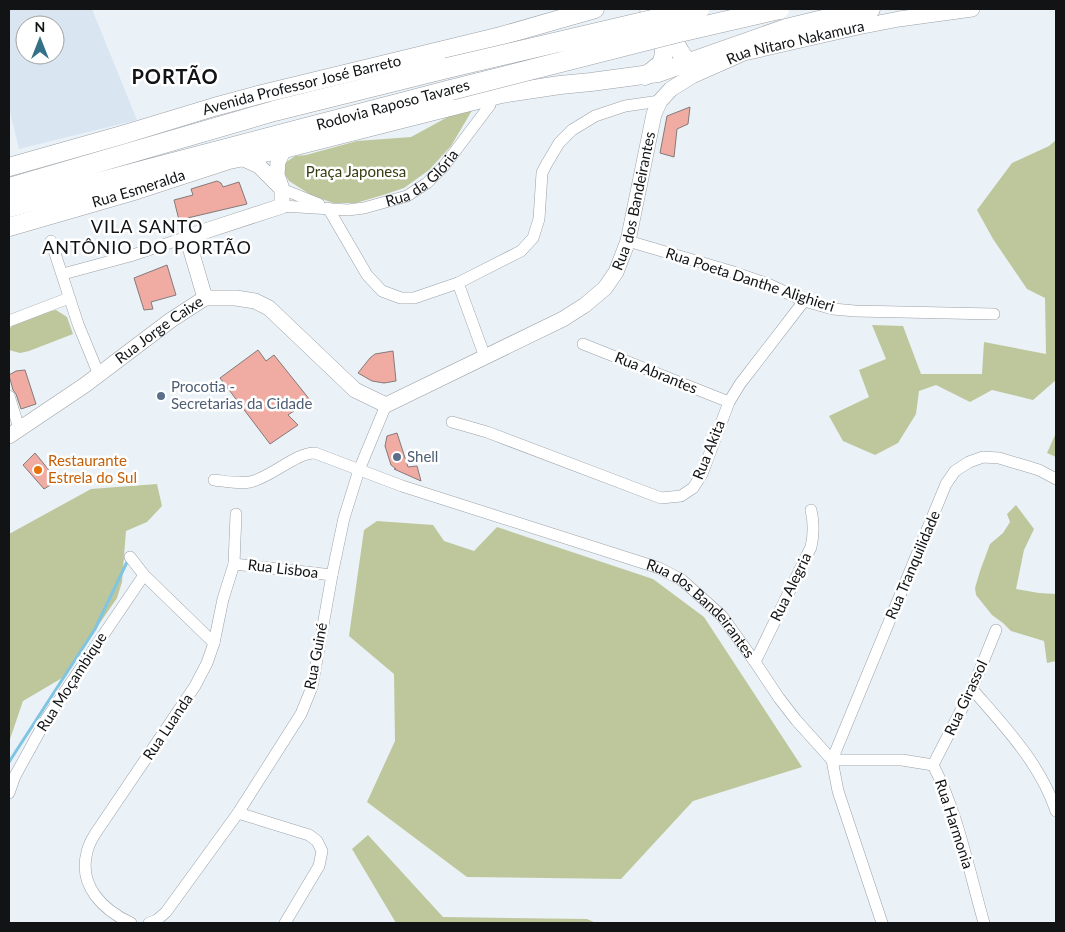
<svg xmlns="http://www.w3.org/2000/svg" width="1065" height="932" viewBox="0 0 1065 932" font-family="Lato,sans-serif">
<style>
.built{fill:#d9e6f2;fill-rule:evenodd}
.green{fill:#bec79b}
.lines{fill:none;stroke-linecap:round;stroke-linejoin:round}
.stream{stroke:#7fc5e3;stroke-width:3}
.building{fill:#f0aca3;stroke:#847a79}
.minor-casing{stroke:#9ba1a7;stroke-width:12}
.secondary-casing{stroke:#9ba1a7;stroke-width:16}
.trunk-casing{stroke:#9ba1a7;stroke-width:19}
.motorway-casing{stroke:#9ba1a7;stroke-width:21}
.minor{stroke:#fff;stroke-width:11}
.secondary{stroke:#fff;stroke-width:15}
.trunk{stroke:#fff;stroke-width:18}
.motorway{stroke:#fff;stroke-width:20}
.motorway-bridge-casing{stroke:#9ba1a7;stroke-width:21;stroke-linecap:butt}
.motorway-bridge{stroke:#fff;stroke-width:20}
.service-dot{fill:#5c6f8a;stroke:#fff;stroke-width:2}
.food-dot{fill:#e8710a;stroke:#fff;stroke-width:2}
.labels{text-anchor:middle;stroke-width:5;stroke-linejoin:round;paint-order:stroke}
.street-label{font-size:15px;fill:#111315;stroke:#fff}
.park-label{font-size:15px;fill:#363d0f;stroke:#fff}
.service-label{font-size:15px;fill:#4e5e75;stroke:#fff;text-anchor:start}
.food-label{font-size:15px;fill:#c56008;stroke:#fff;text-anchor:start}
.quarter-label{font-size:18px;letter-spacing:1px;fill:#111315;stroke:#fff}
.district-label{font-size:20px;font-weight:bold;letter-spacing:1px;fill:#111315;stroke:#fff}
</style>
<rect width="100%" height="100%" fill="#eaf1f7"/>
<!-- built -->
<path class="built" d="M9 9H92L137 120 19 149 9 108ZM25 25H55V55H25Z"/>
<!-- green -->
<path class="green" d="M474 107 451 146 429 170 404 188 383 195 356 203H333L311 195 289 181 284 173 285 163 295 156 306 155 357 141 411 137 457 112Z
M1056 140V380L1033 400 992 390 970 402 936 385 919 391 916 414 898 443 875 455 843 441 829 416 869 397 859 370 886 359 872 325 903 326 921 374H982L984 342 1046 354 1045 298 1027 289 993 239 977 210 1012 163 1049 146Z
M56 310 67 317 73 334 29 351 20 353 9 350V329L10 328 23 317Z
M1056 433V457L1047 453Z
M157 484 162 506 147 522 126 531 122 582 117 598 62 678 23 701 9 742V534L91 489Z
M1016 505 1034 529 1024 550 1016 589 1039 593 1056 594V661L1047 663 1044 641 1011 631 1003 623 992 615 976 595 975 588 980 571 990 544 1003 533 1010 522 1007 514Z
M377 521 433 525 444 541 474 551 497 527 653 579 704 617 802 767 693 801 621 879 467 877 367 802 395 741 394 674 349 636 364 530Z
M368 835 443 917 587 919 596 923H396L352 849Z"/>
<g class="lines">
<!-- stream -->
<path class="stream" d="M9 762 95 629 128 560"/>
</g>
<!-- building -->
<path class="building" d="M690 107 688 124 677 129 674 157 660 153 667 116Z
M217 181 221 183 223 187 239 182 247 204 179 220 174 200 193 195 191 189Z
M167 265 176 295 151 302 153 309 144 310 134 278Z
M258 350 266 361 274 355 310 400 288 415 298 425 270 444 220 378Z
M393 351 396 381 384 383 372 381 358 373 370 358 375 354Z
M25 370 36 404 21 409 16 394 13 390 9 375 16 371Z
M397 433 408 467 417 466 421 481 394 469H396L391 465 385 446 387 436Z
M35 453 53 475 49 478 52 484 44 489 23 465Z"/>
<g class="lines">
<!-- minor casing -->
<g class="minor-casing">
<g id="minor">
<path d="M282 189 319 204"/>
<path id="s1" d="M282 206 348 210 364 208 407 196 427 183 444 166 490 105"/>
<path d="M328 208 367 275 382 291 401 298H414L458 283 521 251 533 238 539 219 542 173 546 165 559 143 572 130 595 116 625 106 660 101"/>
<path d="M51 241 78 324 99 375"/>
<path d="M628 241 730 271 768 284 804 301 833 309 855 311 994 314"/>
<path d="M63 274 130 256 187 237"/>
<path d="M458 283 485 357"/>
<path d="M9 321 69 298"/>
<path d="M583 344 729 402"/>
<path d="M9 396 19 428"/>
<path d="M452 422 487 432 661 498 681 496 693 488 702 474 729 402 740 384 804 301"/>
<path id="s2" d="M214 480C225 481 238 484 250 482 270 478 297 452 315 453L402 486 659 568 682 580 722 616 755 662 779 698 796 720 832 760 838 791 882 923"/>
<path d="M130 557 144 575 214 643"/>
<path d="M234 564 332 575"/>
<path d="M755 662 811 547C814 534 814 523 811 510"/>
<path d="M972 689C1004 726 1040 763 1056 811"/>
<path d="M832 760 946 484 955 471 969 462 983 457 999 458 1039 470 1056 479"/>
<path d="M832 760H902L933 765"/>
<path d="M933 765C958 813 969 871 984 923"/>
<path d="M933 765 972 689 996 630"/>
<path d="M9 793 15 776 47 718 144 575"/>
<path d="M238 813 309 835 317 841 322 851 319 866 285 923"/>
<path d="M131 923C103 910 78 886 87 852 88 846 92 839 95 834L195 686 207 663 214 643 223 599 234 564 236 514"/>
<path d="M149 923 157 920 166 912 238 813 301 714 312 687 332 575 344 518 359 470 386 405"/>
</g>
</g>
<!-- secondary casing -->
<g class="secondary-casing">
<g id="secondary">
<path d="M239 157 259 166 281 188"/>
<path d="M205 298 187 237 282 206V189L277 175 278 162 284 149"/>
<path id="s3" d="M9 436 85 385 171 320 205 298H236L255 301 269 308 355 390 386 405 563 319 585 305 605 288 616 272 628 241 654 114 660 101 671 89 692 76 744 53 858 27 899 19 972 9"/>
</g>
</g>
<!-- trunk casing -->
<g class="trunk-casing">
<g id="trunk">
<path d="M668 22C673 38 677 51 689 63"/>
<path d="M645 76C650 72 657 68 661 63 670 48 655 23 649 9"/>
<path id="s4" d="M9 167 122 135 214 107 262 94 501 36 595 9"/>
<path id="s5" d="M9 227 137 190 229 160 284 149 501 94 560 85 591 82 658 73 786 28 823 19 871 9"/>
</g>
</g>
<!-- motorway casing -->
<g class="motorway-casing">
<path id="motorway" d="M9 188 274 111 447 68
M9 207 150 169 451 90"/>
</g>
<!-- minor -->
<use href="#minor" class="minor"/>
<!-- secondary -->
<use href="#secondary" class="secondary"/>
<!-- trunk -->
<use href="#trunk" class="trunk"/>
<!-- motorway -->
<use href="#motorway" class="motorway"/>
<!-- motorway-bridge casing -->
<g class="motorway-bridge-casing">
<path id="motorway-bridge" d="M447 68 699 9
M451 90 675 33 779 9"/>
</g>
<!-- motorway-bridge -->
<use href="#motorway-bridge" class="motorway-bridge"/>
</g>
<!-- markers -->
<g class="service-dot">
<circle cx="161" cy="396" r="5"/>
<circle cx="397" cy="457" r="5"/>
</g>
<circle class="food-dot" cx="38" cy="470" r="5"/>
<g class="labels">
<!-- street labels -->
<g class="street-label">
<text dy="5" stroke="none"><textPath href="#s3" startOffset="1055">Rua Nitaro Nakamura</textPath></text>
<text dy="5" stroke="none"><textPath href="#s4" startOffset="304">Avenida Professor José Barreto</textPath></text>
<text transform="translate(393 105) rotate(-15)" y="5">Rodovia Raposo Tavares</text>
<text dy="5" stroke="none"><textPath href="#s1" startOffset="149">Rua da Glória</textPath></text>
<text dy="5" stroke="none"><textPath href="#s5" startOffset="135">Rua Esmeralda</textPath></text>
<text dy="5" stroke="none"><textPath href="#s3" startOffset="801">Rua dos Bandeirantes</textPath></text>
<text transform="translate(750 280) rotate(18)" y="5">Rua Poeta Danthe Alighieri</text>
<text dy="5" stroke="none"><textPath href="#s3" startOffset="184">Rua Jorge Caixe</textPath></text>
<text transform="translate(656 373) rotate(22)" y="5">Rua Abrantes</text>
<text transform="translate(709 450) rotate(-68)" y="5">Rua Akita</text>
<text transform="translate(913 565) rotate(-67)" y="5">Rua Tranquilidade</text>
<text transform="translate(283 569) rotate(7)" y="5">Rua Lisboa</text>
<text transform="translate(791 587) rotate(-64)" y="5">Rua Alegria</text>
<text dy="5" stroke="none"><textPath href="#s2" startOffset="529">Rua dos Bandeirantes</textPath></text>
<text transform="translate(316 656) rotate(-79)" y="5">Rua Guiné</text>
<text transform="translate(72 682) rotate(-57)" y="5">Rua Moçambique</text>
<text transform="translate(966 698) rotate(-65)" y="5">Rua Girassol</text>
<text transform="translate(168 727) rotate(-56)" y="5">Rua Luanda</text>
<text transform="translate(954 824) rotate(72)" y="5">Rua Harmonia</text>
</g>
<!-- park labels -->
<g class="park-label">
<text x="356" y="177">Praça Japonesa</text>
</g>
<!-- service labels -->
<g class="service-label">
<text x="171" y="392">Procotia -<tspan x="171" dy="17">Secretarias da Cidade</tspan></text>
<text x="407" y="462">Shell</text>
</g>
<!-- food labels -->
<g class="food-label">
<text x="48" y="466">Restaurante<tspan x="48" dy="17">Estrela do Sul</tspan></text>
</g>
<!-- quarter labels -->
<g class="quarter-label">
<text x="147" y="233">VILA SANTO<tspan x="147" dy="21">ANTÔNIO DO PORTÃO</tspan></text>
</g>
<!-- district labels -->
<g class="district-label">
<text x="175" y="84">PORTÃO</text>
</g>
</g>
<!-- border -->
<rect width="1065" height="932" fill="none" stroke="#111315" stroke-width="20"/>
<!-- north arrow -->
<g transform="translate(40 40)"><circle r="24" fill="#ffffff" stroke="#a0a1a1"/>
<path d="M0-4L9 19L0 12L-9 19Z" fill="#337187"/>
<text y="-8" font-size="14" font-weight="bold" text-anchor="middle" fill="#111315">N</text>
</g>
</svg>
